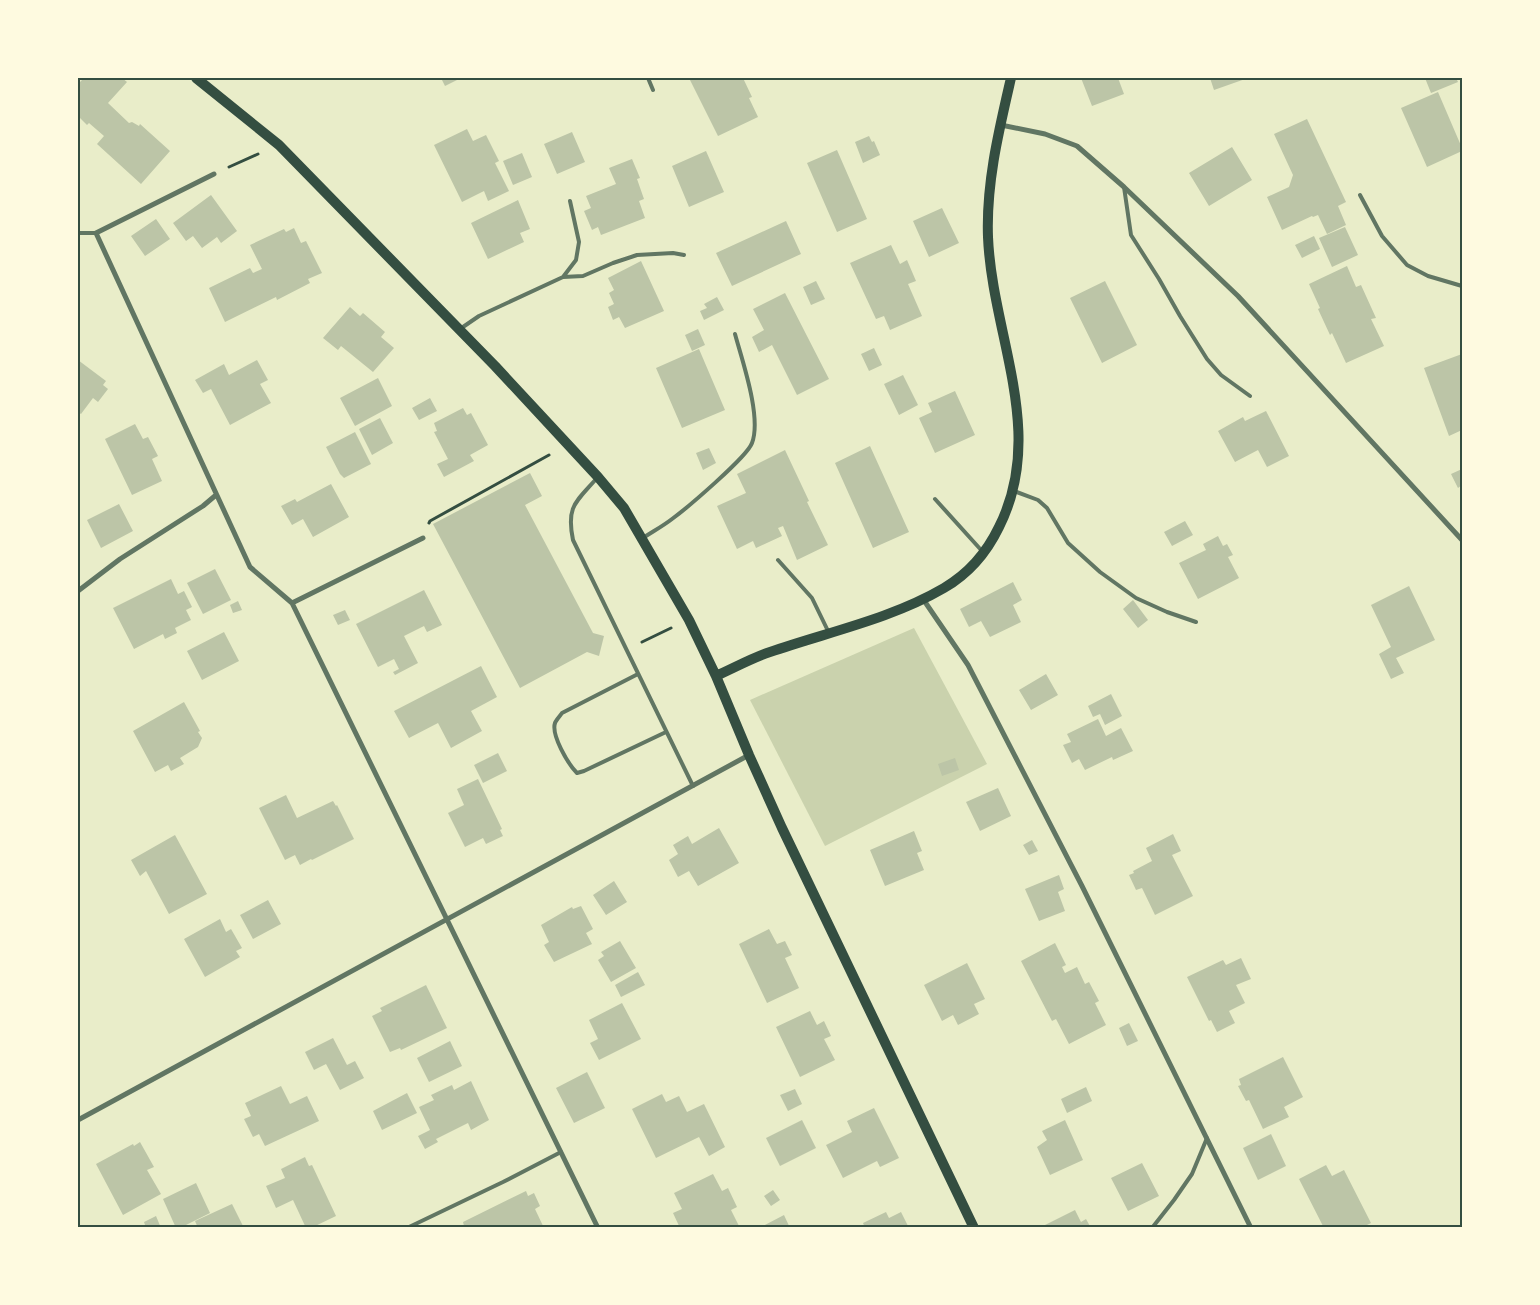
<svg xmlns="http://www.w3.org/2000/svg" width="1540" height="1305" viewBox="0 0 1540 1305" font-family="'Fira Sans',sans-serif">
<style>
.green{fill:#cad2ad}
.building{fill:#bcc5a7}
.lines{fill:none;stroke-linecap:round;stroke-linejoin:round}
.path{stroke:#344e41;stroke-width:3}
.service{stroke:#617663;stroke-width:4}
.minor{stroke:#617663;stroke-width:5}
.secondary{stroke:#344e41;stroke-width:10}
.neatline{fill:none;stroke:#344e41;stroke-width:2}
</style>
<rect width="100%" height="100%" fill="#e9edc9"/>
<!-- green -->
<path class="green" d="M914 628 987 764 825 846 750 700Z"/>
<!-- building -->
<path class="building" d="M84 78H122L127 82 108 103 129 123 132 122 139 126 140 124 170 151 141 184 97 144 104 136 89 123 87 125 79 117 78 118V84Z
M441 78H461L445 86Z
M689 78H743L752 97 749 98 758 117 718 136Z
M1081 78H1118L1124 94 1092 106Z
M1210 78H1248L1214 90Z
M1425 78H1456L1458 82 1431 93Z
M1438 92 1462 148V151L1427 167 1401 108Z
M1307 119 1346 202 1338 206 1346 225 1327 234 1318 215 1313 217 1312 216 1282 230 1267 197 1289 187 1293 175 1274 134Z
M467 129 473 141 486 135 499 161 495 163 509 191 488 201 484 191 462 202 434 145Z
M572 132 585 162 557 174 544 144Z
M869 136 872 142 874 141 880 155 863 163 855 142Z
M1232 147 1252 180 1209 206 1189 173Z
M837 150 867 219 837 232 807 163Z
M706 151 724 192 689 207 672 166Z
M522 153 532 177 513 185 503 161Z
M632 159 640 178 637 179 644 199 639 201 645 218 601 235 598 227 592 230 584 211 591 208 586 196 616 184 609 168Z
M211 195 237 231 221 243 217 237 202 248 193 236 186 241 173 223Z
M518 200 530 229 520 233 524 242 488 259 471 223Z
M942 208 959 243 929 257 913 221Z
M156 219 170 239 145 256 131 236Z
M786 221 801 254 732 286 716 253Z
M1345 227 1358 255 1332 267 1319 238Z
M294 228 301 243 306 241 322 273 308 279 310 283 277 300 276 297 225 322 209 288 250 268 253 273 262 269 250 245 284 229 286 232Z
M1314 236 1320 249 1302 258 1295 245Z
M891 245 900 264 907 260 916 281 908 284 922 316 890 330 884 316 876 319 850 263Z
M641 261 664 311 625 328 619 317 613 320 608 307 614 304 609 293 614 290 608 278Z
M1347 266 1356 287 1361 285 1376 318 1371 319 1384 346 1346 363 1332 333 1330 335 1318 309 1320 308 1309 284Z
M816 281 825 299 811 305 803 287Z
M1105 281 1137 345 1102 363 1070 298Z
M785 293 829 379 797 395 772 345 759 352 752 337 764 330 753 309Z
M717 297 724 310 704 320 700 311 707 308 704 304Z
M350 307 360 316 363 313 385 332 381 337 394 348 373 372 341 346 338 350 323 338Z
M698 329 705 345 692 351 685 335Z
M874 348 882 365 869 371 861 354Z
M699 349 725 410 682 428 656 368Z
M1462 354V430L1449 436 1424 368Z
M78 360 106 381 103 385 108 389 98 402 93 398 81 414 78 412Z
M257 360 268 380 260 384 271 403 230 425 211 389 203 393 195 380 224 364 229 375Z
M903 375 918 405 899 415 884 384Z
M378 378 392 406 355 426 340 398Z
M955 391 975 435 935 453 919 418 932 412 928 403Z
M430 398 437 411 419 420 412 408Z
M463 408 467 415 471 413 488 445 470 455 474 461 444 477 437 464 448 459 434 432 437 431 434 423Z
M1266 411 1289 456 1267 467 1258 450 1235 462 1218 431 1243 417 1245 421Z
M380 418 393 443 372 455 359 429Z
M135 424 143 439 148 437 158 456 152 459 162 481 132 495 105 439Z
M355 432 371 464 344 478 340 474 326 447Z
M870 446 909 532 873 548 835 463Z
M709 448 716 463 703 470 696 453Z
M785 450 809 501 807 502 828 545 797 560 783 526 778 528 782 536 756 548 753 541 737 549 717 506 746 493 737 474Z
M1462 469V485L1458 488 1451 474Z
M530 473 542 496 525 505 593 633 604 636 599 656 587 652 520 688 433 524Z
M331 484 349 517 313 537 303 519 292 525 281 506 295 499 297 502Z
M119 504 133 531 101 548 87 520Z
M1185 521 1193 535 1172 546 1164 532Z
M1218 536 1223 546 1227 544 1233 555 1228 557 1239 578 1198 599 1179 563 1206 550 1203 544Z
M215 569 231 600 203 614 187 583Z
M171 579 178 594 184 591 192 607 186 610 191 620 175 628 177 633 165 639 163 634 134 649 113 608Z
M1013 582 1022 600 1013 605 1021 622 990 637 981 621 969 627 960 609Z
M1409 586 1435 640 1396 658 1404 673 1391 679 1379 654 1391 647 1371 605Z
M424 590 442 625 427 632 424 626 404 636 418 663 395 675 393 672 399 669 394 659 378 667 356 624Z
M1133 600 1148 620 1138 628 1123 609Z
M238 601 242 610 233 613 230 605Z
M345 610 350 620 338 625 333 615Z
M224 632 239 661 202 680 187 651Z
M481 666 497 697 471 711 482 731 451 748 438 723 409 738 394 711Z
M1046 674 1058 695 1031 710 1019 690Z
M1111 694 1122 716 1105 725 1100 714 1093 717 1088 706Z
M184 702 200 731 198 732 202 738 198 747 180 758 184 764 171 771 168 765 155 772 133 731Z
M1098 719 1106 736 1121 728 1133 751 1113 760 1112 757 1085 770 1079 759 1072 763 1063 745 1071 742 1067 734Z
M498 753 507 771 483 783 474 765Z
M955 758 959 770 942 776 938 764Z
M478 779 502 829 500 830 503 836 486 844 483 838 465 847 448 813 464 805 457 789Z
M998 788 1011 816 980 831 966 802Z
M286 795 297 818 333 801 336 806 337 805 354 839 312 860 311 859 300 865 295 855 285 860 259 808Z
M719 828 739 863 698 886 689 871 678 877 669 860 678 854 673 845 688 836 692 844Z
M914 831 922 851 917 853 924 870 885 886 870 850Z
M1173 834 1181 851 1172 855 1193 896 1155 915 1142 888 1136 890 1129 875 1134 873 1133 871 1152 861 1146 848Z
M175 835 207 894 169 914 146 871 140 876 131 860Z
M1032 840 1038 851 1029 855 1023 845Z
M1059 875 1064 889 1058 892 1065 911 1039 921 1025 889Z
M614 881 627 902 606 915 593 895Z
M268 900 281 924 253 939 240 915Z
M581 906 593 929 586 933 592 944 554 962 544 945 549 942 541 925 572 907 573 909Z
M220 919 226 932 231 929 242 948 236 951 240 957 205 977 184 939Z
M769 929 777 944 785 941 792 955 785 958 799 988 767 1003 739 944Z
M620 941 636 968 611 982 598 960 604 956 601 952Z
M1055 943 1066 965 1062 967 1065 973 1077 967 1085 984 1089 982 1099 1001 1095 1003 1106 1025 1069 1044 1056 1019 1052 1021 1021 961Z
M1241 958 1251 979 1236 985 1245 1003 1229 1011 1235 1023 1217 1032 1211 1020 1209 1021 1187 977 1223 960 1226 965Z
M967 963 985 999 974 1004 979 1014 958 1025 953 1015 942 1021 924 985Z
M638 972 645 985 621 997 615 985Z
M426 985 447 1028 401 1050 400 1048 390 1052 372 1016 382 1011 380 1008Z
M622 1003 641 1039 599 1060 590 1043 598 1039 589 1020Z
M810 1011 817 1025 824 1021 831 1036 824 1039 835 1060 800 1077 776 1027Z
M1129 1023 1138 1041 1127 1046 1119 1028Z
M333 1038 347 1065 355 1061 364 1078 340 1090 326 1064 314 1070 305 1052Z
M450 1041 462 1066 429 1082 417 1058Z
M1283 1057 1303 1097 1284 1107 1289 1117 1263 1129 1249 1100 1246 1101 1238 1086 1241 1085 1239 1079Z
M587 1072 605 1108 574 1123 556 1088Z
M471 1081 489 1120 471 1130 468 1123 436 1139 438 1142 425 1149 418 1136 430 1130 419 1107 434 1100 431 1095 452 1085 454 1090Z
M281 1086 290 1104 307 1096 319 1121 265 1146 259 1134 253 1137 244 1119 251 1116 245 1103Z
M1086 1087 1092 1101 1067 1113 1061 1099Z
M795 1089 802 1104 788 1111 780 1095Z
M407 1093 417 1113 382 1130 373 1111Z
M662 1094 666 1102 679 1096 687 1112 704 1104 725 1147 709 1156 699 1137 656 1158 632 1109Z
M874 1108 899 1158 880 1167 877 1161 843 1178 826 1145 852 1132 847 1121Z
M802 1120 816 1148 780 1166 766 1138Z
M1065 1120 1083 1160 1050 1175 1037 1147 1047 1140 1042 1131Z
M1271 1134 1286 1166 1258 1180 1243 1148Z
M140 1142 154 1167 147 1170 161 1194 123 1215 96 1164 133 1144 134 1146Z
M305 1157 309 1166 312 1165 336 1216 311 1228H306L293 1200 276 1208 266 1186 285 1178 281 1169Z
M1142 1163 1159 1196 1128 1211 1111 1178Z
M1326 1165 1332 1176 1344 1170 1371 1223 1361 1228H1324L1299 1179Z
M713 1174 722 1191 728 1188 737 1207 731 1210 740 1228H680L673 1213 682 1209 674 1193Z
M196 1183 210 1213 180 1228H176L163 1199Z
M773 1190 780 1200 771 1206 764 1196Z
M526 1191 528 1196 534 1193 540 1206 535 1209 544 1228H461L464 1226 463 1222Z
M232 1204 244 1228H198L195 1221Z
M1075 1210 1081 1222 1086 1219 1091 1228H1039Z
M886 1212 889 1218 901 1212 909 1228H865L863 1223Z
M784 1215 790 1228H759Z
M156 1216 161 1228H146L144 1222Z"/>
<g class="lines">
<!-- path -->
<path class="path" d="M229 167 258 154
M429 523 430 521 549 455
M642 642 671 628"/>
<!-- service -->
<path class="service" d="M648 78 653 90
M1124 187 1131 235 1159 279 1180 316 1207 359 1221 375 1250 396
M1360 195 1382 236 1407 265 1428 276 1462 286
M78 233H96
M563 277 576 260 579 242 570 201
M460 329 479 316 563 277 583 276 613 263 637 255 673 253 684 255
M597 478C576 502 566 506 573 540L693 786
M1014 491 1038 500 1047 508 1068 543 1100 572 1136 598 1167 612 1196 622
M935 499 982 551
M643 538C652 532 663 526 672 519 687 508 747 457 752 443 762 417 742 360 735 334
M778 560 812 598 829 633
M638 674 562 713C560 716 556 720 555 723 551 735 568 764 577 773L584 771 666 732
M407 1228 503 1182 561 1152
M1152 1228 1174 1200 1192 1174 1207 1138"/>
<!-- minor -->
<path class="minor" d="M1001 125 1045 134 1077 146 1124 187 1238 296 1462 540
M214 174 96 233 250 567 292 603 598 1228
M78 591 120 559 203 506 216 495
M923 599 968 665 1082 886 1251 1228
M292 603 423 538
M78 1120 749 755"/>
<!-- secondary -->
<path class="secondary" d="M196 78 279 145 495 366 598 477 624 508 689 620 716 676 749 755 782 828 974 1228
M716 676C734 668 752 658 770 652 828 632 891 619 944 588 968 574 987 552 999 527 1047 432 992 335 988 237 986 183 999 130 1011 78"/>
</g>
<!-- border -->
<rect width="1540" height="1305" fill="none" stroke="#fefae0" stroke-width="158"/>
<rect x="79" y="79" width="1382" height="1147" class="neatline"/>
</svg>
